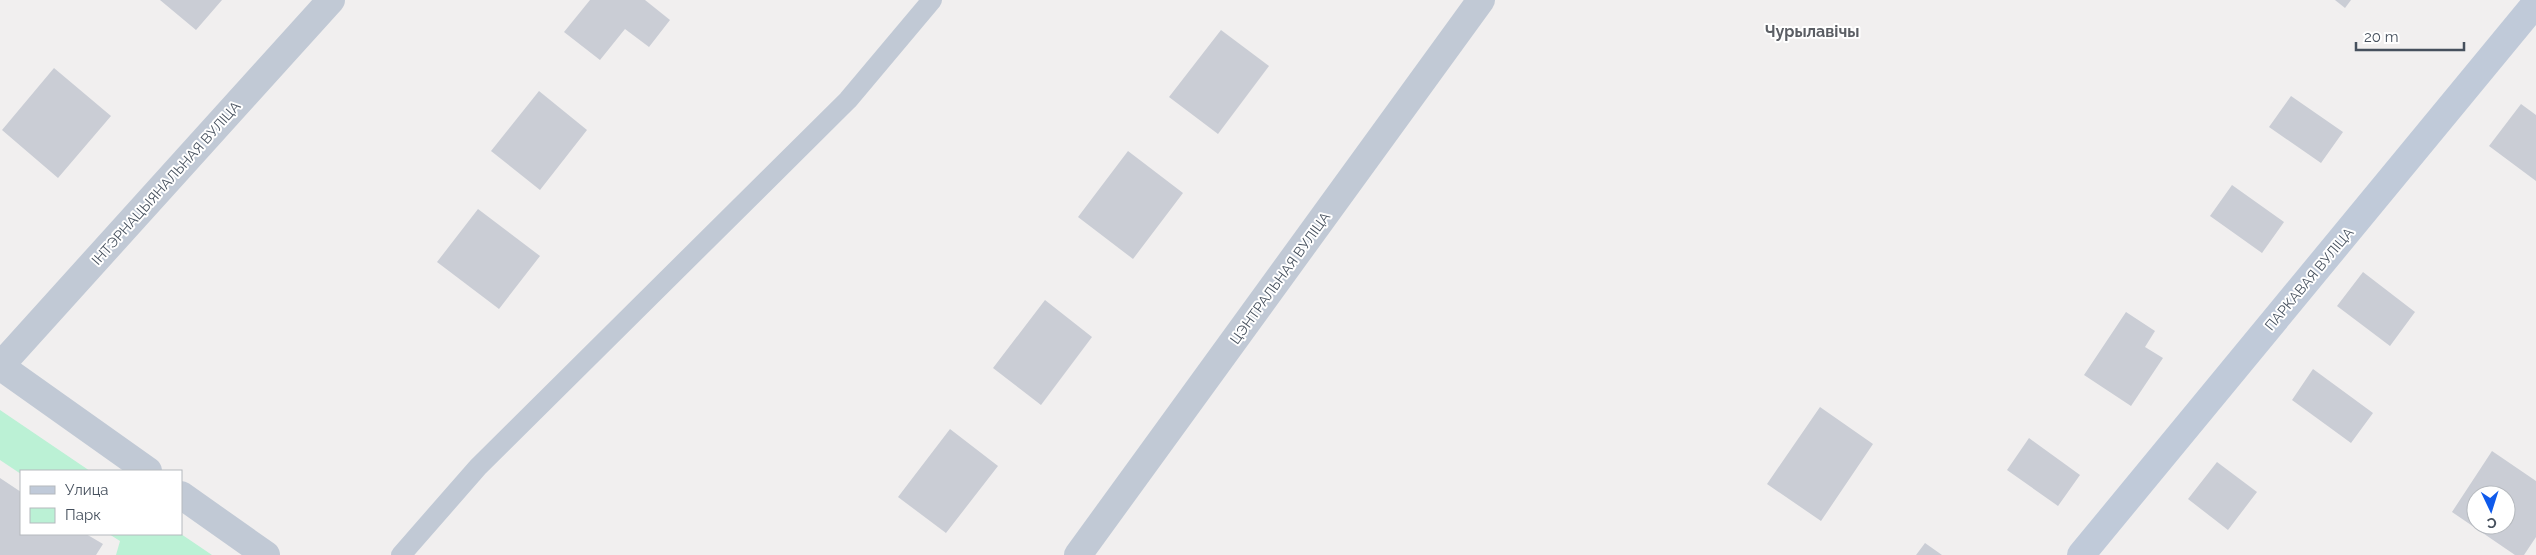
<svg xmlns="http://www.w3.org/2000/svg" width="2536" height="555" viewBox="0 0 2536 555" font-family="Raleway,sans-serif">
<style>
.green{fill:#bbf1d5}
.building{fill:#cacdd5;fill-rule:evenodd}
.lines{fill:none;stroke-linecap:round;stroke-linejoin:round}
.lane{stroke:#c1c9d5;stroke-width:20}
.street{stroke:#c1c9d5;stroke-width:28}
.secondary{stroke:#c0cad9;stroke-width:28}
.labels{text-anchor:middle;stroke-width:4;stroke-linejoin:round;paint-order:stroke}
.street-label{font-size:14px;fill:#46505d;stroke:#fff}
.quarter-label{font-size:16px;font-weight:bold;fill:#5b5e64;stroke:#fff}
</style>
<rect width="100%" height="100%" fill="#f1efef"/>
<!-- green -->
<path class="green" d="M0 410 90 471H21V474L0 460Z
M109 534H181L212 555H116L120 541Z"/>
<!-- building -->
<path class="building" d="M160 0H222L196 30Z
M590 0H645L670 20 649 47 625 29 600 60 564 32Z
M2335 0H2351L2345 8Z
M1221 30 1269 66 1218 134 1169 97Z
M54 68 111 116 58 178 2 130Z
M539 91 587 130 540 190 491 151Z
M2291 96 2343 132 2321 163 2269 127Z
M2521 104 2536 115V181L2489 146Z
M1128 151 1183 193 1133 259 1078 217Z
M2232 185 2284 222 2262 253 2210 216Z
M478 209 540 256 499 309 437 262Z
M2363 272 2415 312 2390 346 2337 306Z
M1045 300 1092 337 1041 405 993 368Z
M2126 312 2155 331 2145 347 2163 358 2131 406 2084 375Z
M2313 369 2373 413 2351 443 2292 400Z
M1820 407 1873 444 1821 521 1767 484Z
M950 429 998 466 946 533 898 497Z
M2029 438 2080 475 2058 506 2007 470Z
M2492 451 2536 481V537L2524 555H2515L2452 512ZM2476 495H2506V525H2476Z
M2217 462 2257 492 2228 530 2188 499Z
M0 478 21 492V534H86L103 544 96 555H0Z
M1925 543 1942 555H1916Z"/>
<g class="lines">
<!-- lane -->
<path class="lane" d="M401 555 478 467 848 100 932 0"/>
<!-- street -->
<path class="street" d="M0 366 331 0
M0 366 148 471
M181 495 266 555
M1078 555 1481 0"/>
<!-- secondary -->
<path class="secondary" d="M2081 555 2536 3"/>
</g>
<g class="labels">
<!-- street labels -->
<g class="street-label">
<text transform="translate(166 183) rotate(-48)" y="5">ІНТЭРНАЦЫЯНАЛЬНАЯ ВУЛІЦА</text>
<text transform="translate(1280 278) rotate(-54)" y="5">ЦЭНТРАЛЬНАЯ ВУЛІЦА</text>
<text transform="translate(2309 279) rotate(-50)" y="5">ПАРКАВАЯ ВУЛІЦА</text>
</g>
<!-- quarter labels -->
<g class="quarter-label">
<text x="1812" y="37">Чурылавічы</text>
</g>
</g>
<!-- legend -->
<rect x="20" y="470" width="162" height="65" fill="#ffffff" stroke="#b5b9be"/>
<rect x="30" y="486" width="25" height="8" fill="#c0cad9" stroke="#b5b9be"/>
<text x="65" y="495" font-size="15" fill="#46505d">Улица</text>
<rect x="30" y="508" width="25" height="15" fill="#bbf1d5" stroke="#b5b9be"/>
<text x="65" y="520" font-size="15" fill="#46505d">Парк</text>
<!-- north arrow -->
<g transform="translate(2491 510) rotate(176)"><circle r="24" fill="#ffffff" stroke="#b5b9be"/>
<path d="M0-4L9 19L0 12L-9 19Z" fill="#0f5aeb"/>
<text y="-8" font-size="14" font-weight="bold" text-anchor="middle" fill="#46505d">С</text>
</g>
<!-- scale -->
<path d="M2356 42v8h108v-8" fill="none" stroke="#46505d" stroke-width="2.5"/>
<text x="2364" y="42" font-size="15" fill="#46505d" stroke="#ffffff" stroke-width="4" paint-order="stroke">20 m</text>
</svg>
